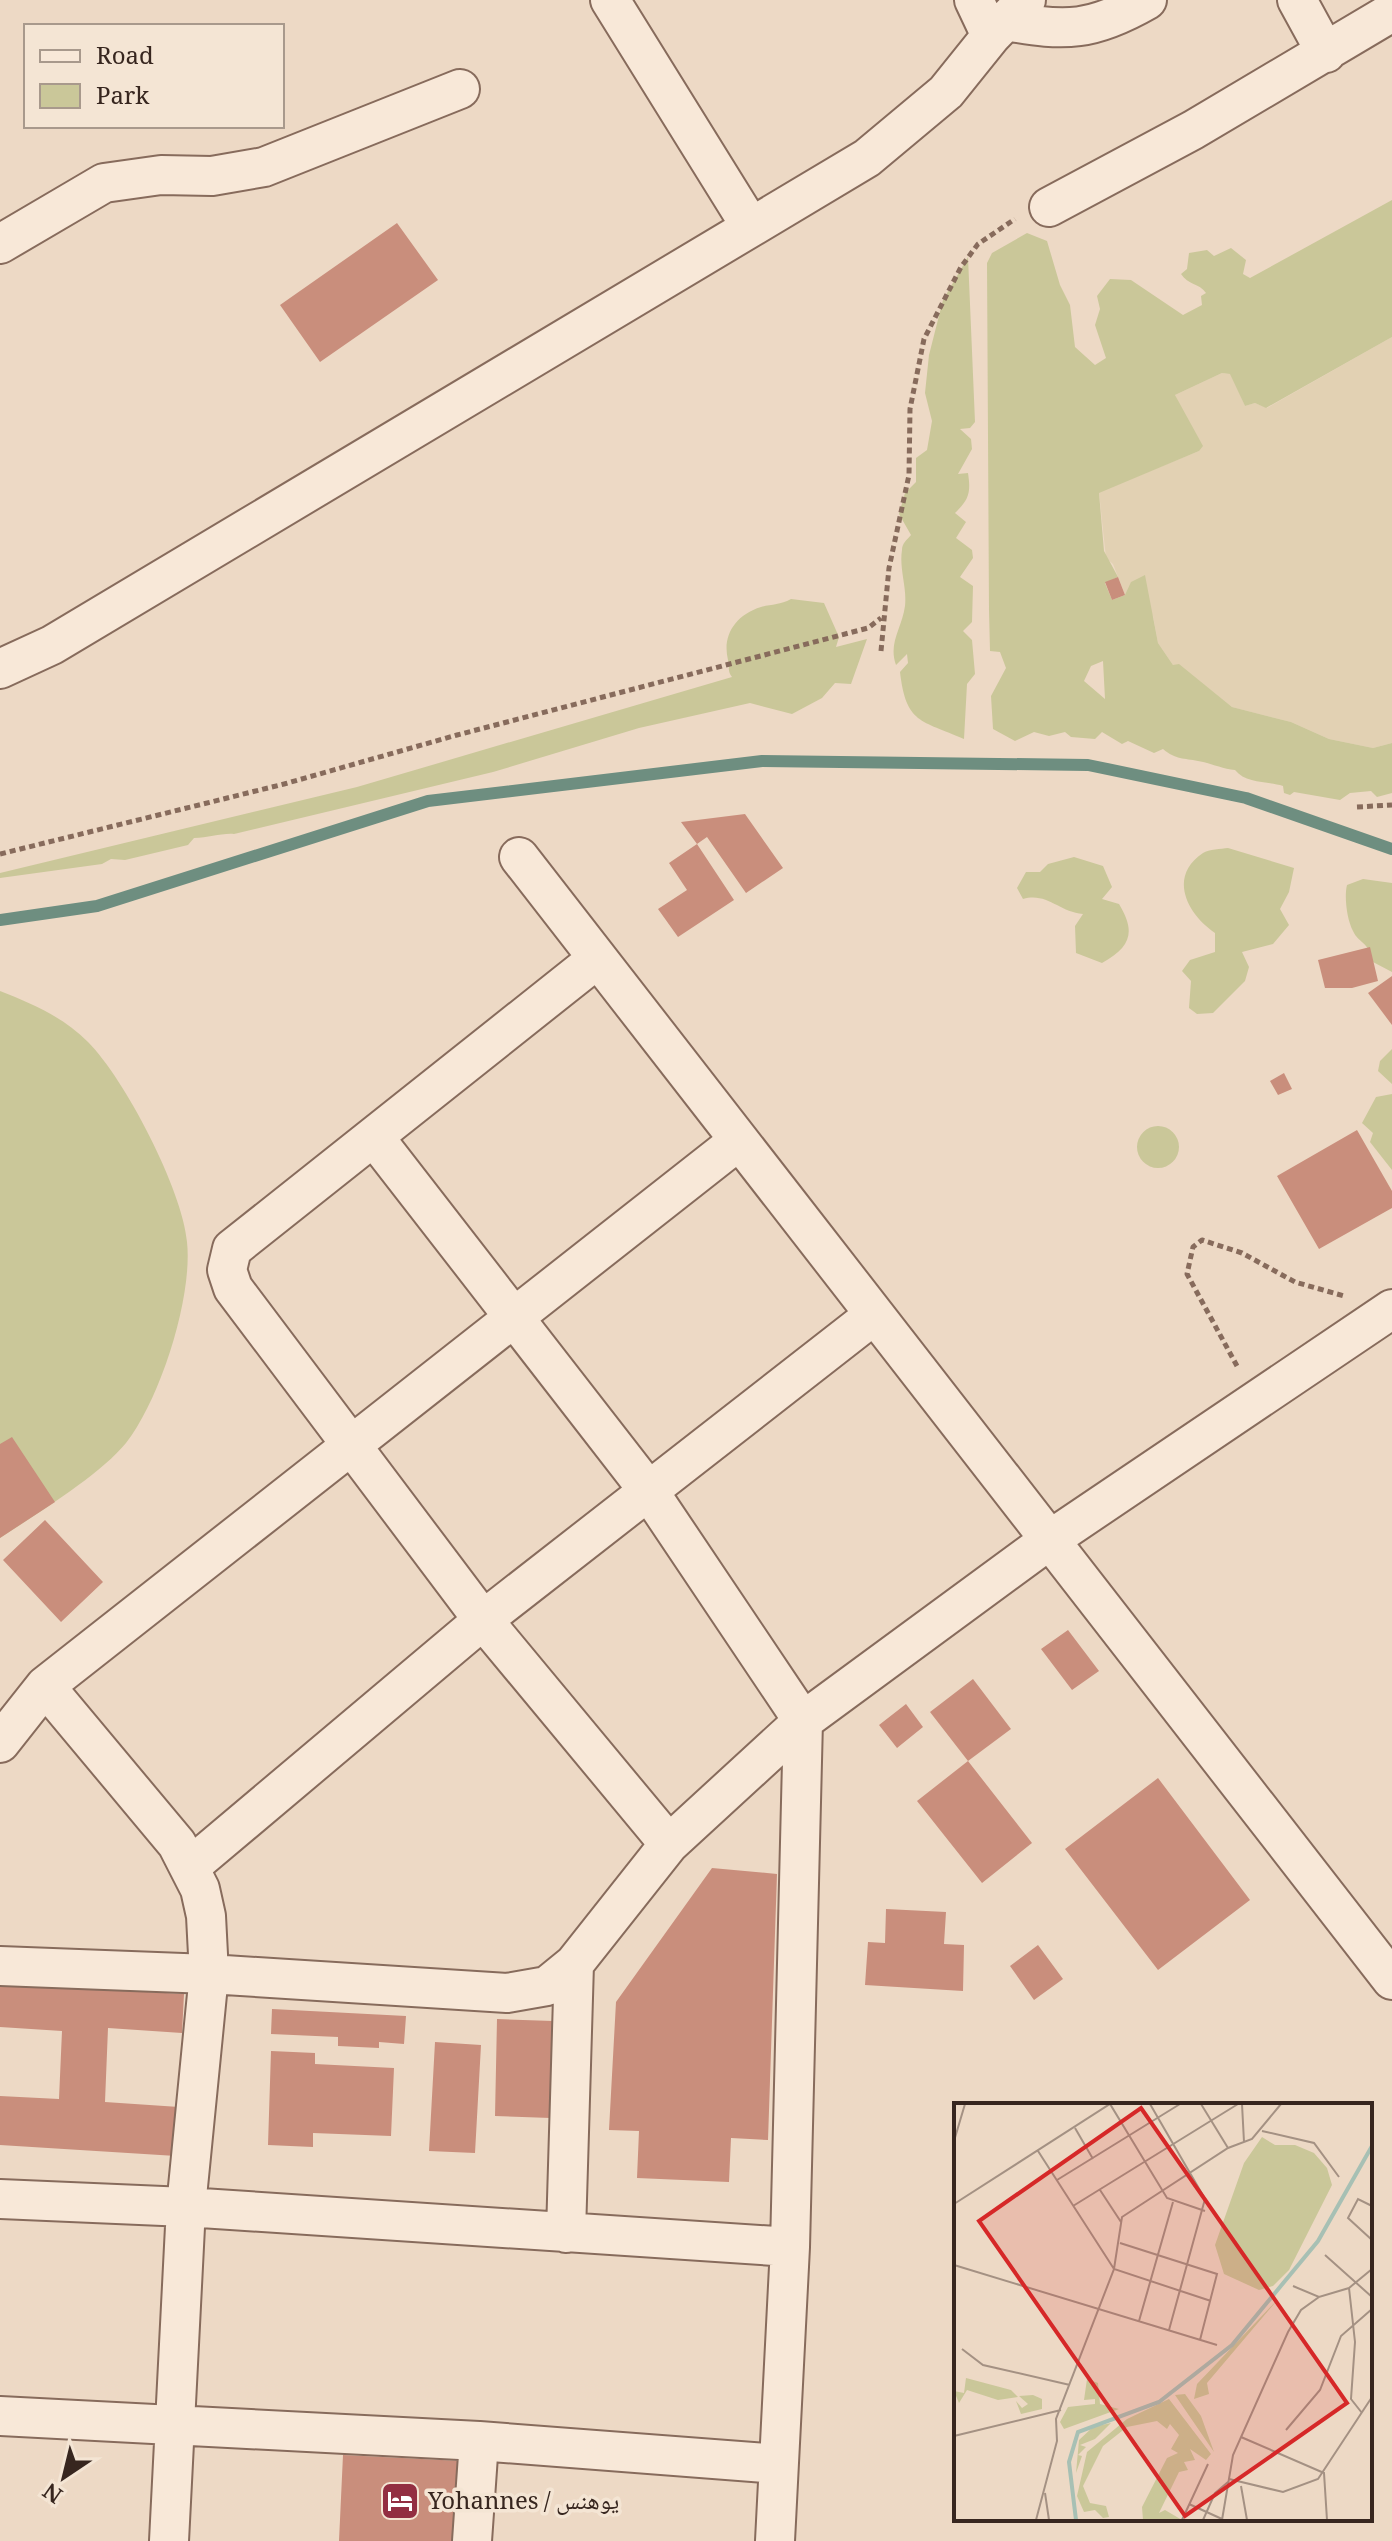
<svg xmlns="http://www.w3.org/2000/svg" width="1392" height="2541" viewBox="0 0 1392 2541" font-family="Georgia,'Noto Naskh Arabic',serif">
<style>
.farmland{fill:#e2d1b3}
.green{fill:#cac799;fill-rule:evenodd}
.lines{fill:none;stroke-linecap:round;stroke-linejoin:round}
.stream{stroke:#6e8e80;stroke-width:12}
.building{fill:#c98e7c}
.minor-casing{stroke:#876b5c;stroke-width:42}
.path{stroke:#876b5c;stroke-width:5;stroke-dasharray:6 4;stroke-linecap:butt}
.minor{stroke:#f8e8d8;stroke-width:38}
.labels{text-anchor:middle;stroke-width:7;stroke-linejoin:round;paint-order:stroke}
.poi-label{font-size:24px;fill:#37261f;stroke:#f4e5d4;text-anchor:start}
.inset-river{fill:none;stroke:#a7c0b4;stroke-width:4}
.inset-road{fill:none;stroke:#a49183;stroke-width:2}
.view{fill:#d62828;fill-opacity:0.15;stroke:#d62828;stroke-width:4}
.inset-edge{fill:none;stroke:#37261f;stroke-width:4}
</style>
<rect width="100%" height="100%" fill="#edd9c5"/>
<!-- farmland -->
<path class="farmland" d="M1392 337V743L1373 748 1329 739 1291 722 1232 707 1179 665H1173L1158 643 1153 616 1125 595 1113 564 1106 558 1099 492 1199 451 1175 395 1222 373 1231 374 1245 406 1255 403 1267 408Z"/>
<!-- green -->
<path class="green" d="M1392 200V337L1266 408 1255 403 1245 406 1230 374 1222 373 1175 395 1203 446 1199 451 1099 493 1104 551 1118 577 1105 583 1112 600 1125 595 1131 582 1145 575 1158 643 1173 665 1179 664 1232 707 1291 722 1329 739 1373 748 1392 743V793L1377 797 1371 791 1350 793 1340 800 1294 792 1290 795 1284 793 1283 786C1268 781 1246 784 1235 770 1222 769 1211 763 1198 761 1184 758 1176 760 1163 749L1154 753 1128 741 1122 744 1102 732 1095 739 1071 737 1065 732 1049 736 1034 732 1015 741 993 729 991 696 1006 668 1000 652 990 651 989 610 987 263 992 253 1027 233 1047 241 1060 285 1070 305 1075 347 1095 365 1106 358 1095 325 1100 309 1097 296 1110 279 1131 280 1183 315 1202 305 1201 296 1206 293C1199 283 1188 285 1181 274L1187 269 1189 253 1207 250 1214 256 1231 248 1246 260 1243 274 1250 278ZM1103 661 1105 699 1084 681 1091 666Z
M968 257 975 422 970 428 960 429 971 439 972 449 958 474 968 473C971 493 969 499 955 513L966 522 956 538 972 550 973 558 960 577 973 586 972 622 963 631 972 640 975 674 967 684 964 739C921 720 906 724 900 672L908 663 907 654 896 665C888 643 902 628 905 606 907 587 899 569 902 550 902 543 907 540 911 535L899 514 905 493 916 482V458L927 450 932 421 925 393 929 355 943 300Z
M791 599 824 603 839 637 836 647 867 639 851 684 835 683 822 698 792 714 750 703 639 728 493 772 234 834C221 833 209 838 194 838L188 845 125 860 111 859 102 864 0 878V873L357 787 732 677C727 671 730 667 728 660 722 636 735 615 761 607 772 604 780 605 791 599Z
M1228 848 1294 868 1289 892 1280 909 1289 925 1273 944 1242 952 1249 967 1245 981 1213 1013 1197 1014 1189 1008 1191 981 1182 971 1190 960 1215 952V933C1188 915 1167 877 1203 853 1209 849 1221 849 1228 848Z
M1074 857 1103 866 1112 887 1102 899 1119 904C1136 932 1131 947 1102 963L1076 953 1075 926 1083 914C1059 912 1047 892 1023 899L1017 888 1026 872H1040L1048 864Z
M1363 879 1392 883V972L1373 962C1368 940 1359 944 1353 931 1347 920 1344 897 1347 885Z
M0 991C33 1004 63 1017 88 1042 125 1079 183 1191 187 1242 193 1297 160 1400 126 1443 100 1475 35 1515 0 1538Z
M1392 1049V1084L1378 1071 1380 1061Z
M1392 1094V1170L1370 1142 1373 1133 1362 1123 1376 1097Z
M1137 1147a21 21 0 1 1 42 0a21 21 0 1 1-42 0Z"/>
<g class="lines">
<!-- stream -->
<path class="stream" d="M0 920 97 906 428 801 762 761 1088 765 1246 798 1392 849"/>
</g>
<!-- building -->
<path class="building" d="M397 223 438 280 320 362 280 305Z
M1118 577 1125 595 1112 600 1105 582Z
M745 814 783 868 746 893 707 837 697 844 734 900 678 937 658 909 687 890 669 863 697 844 681 822Z
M1370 947 1378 981 1352 988H1325L1318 960Z
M1392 976V1025L1368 993Z
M1284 1073 1292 1089 1278 1095 1270 1081Z
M1357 1130 1392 1191V1208L1319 1249 1277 1176Z
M12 1437 55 1502 0 1538V1444Z
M45 1520 103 1582 61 1622 3 1560Z
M1068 1630 1099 1671 1072 1690 1041 1649Z
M973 1679 1011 1729 968 1761 930 1712Z
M906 1704 923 1727 897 1748 879 1725Z
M968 1761 1032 1843 982 1883 917 1801Z
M1158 1778 1250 1900 1158 1970 1065 1849Z
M712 1868 777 1874 768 2140 731 2138 729 2182 637 2178 639 2131 609 2130 616 2002Z
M886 1909 946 1912 944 1944 964 1945 963 1991 865 1985 868 1942 885 1943Z
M1038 1945 1063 1979 1034 2000 1010 1966Z
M0 1984 184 1994 182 2033 108 2028 105 2102 179 2107 176 2156 0 2145V2096L59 2099 62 2031 0 2027Z
M272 2009 406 2016 404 2044 379 2042V2048L338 2046V2037L271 2034Z
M497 2019 553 2021 551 2118 495 2116Z
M435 2042 481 2045 475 2153 429 2151Z
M271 2051 315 2053V2064L394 2068 391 2136 313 2133V2147L268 2145Z
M343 2455 461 2461 457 2541H339Z"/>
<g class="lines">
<!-- minor casing -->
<g class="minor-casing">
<path id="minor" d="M610 0 751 227
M974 0 991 36
M1297 0 1326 53
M1006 21C1066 32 1093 31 1147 0
M1049 207 1193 130 1392 12
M0 244 104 183 161 175 212 176 264 167 460 89
M0 669 52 645 867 158 946 92 991 36 1026 0
M519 857 1392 1980
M597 959 232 1249 227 1270 233 1288 483 1620 669 1844
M374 1137 648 1490 803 1721 790 2247 775 2541
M45 1686 177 1844 200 1889 206 1916 209 1974 186 2207 169 2541
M0 1743 45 1686 737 1142
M191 1866 483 1620 874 1315
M0 1966 209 1974 507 1993 547 1986 574 1964 669 1844 803 1721 1048 1541 1392 1309
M0 2199 186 2207 790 2247
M566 2233 574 1964
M0 2416 479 2441 778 2464
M472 2541 479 2441"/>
</g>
<!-- path -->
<path class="path" d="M881 651 889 568 909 475 910 409 924 339 961 267 978 244 1015 219
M1357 807 1392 805
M0 854 284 784 457 735 868 628 881 618
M1237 1366 1187 1274 1193 1247 1202 1240 1242 1253 1295 1282 1344 1296"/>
<!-- minor -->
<use href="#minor" class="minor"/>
</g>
<!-- icons -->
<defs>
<g id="hotel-square" transform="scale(2)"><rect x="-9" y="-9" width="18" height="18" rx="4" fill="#932e42" stroke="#f4e5d4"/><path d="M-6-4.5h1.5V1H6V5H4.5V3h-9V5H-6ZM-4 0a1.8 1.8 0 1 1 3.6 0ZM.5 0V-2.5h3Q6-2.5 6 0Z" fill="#fff"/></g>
</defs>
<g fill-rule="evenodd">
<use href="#hotel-square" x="400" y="2501"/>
</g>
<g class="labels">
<!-- poi labels -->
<g class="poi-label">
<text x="428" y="2509">Yohannes / يوهنس</text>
</g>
</g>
<!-- overview -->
<g transform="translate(954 2103)">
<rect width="418" height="418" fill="#edd9c5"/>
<path d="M308 34 321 42H341L360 50 373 65 378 82 335 167 319 183 305 187 270 171 261 142 290 60ZM325 195 253 280 255 291 240 296 243 281ZM12 275 57 287 64 294 44 297 13 287 5 300 0 288 10 290ZM133 276 144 280 146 301 165 306 110 326 106 319 114 304 141 301V296L130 297ZM231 291 247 313 260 349 221 292ZM79 292 88 296V306L67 311 62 298 68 305 74 301 65 293ZM215 296 257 351 252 357 236 346 241 357 230 359 234 367 225 369 205 410 211 407 228 417H189L188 404 213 355 224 350 217 346 225 332 216 321 213 326 203 318 173 324 149 343 129 383 136 400 152 403 155 414 149 415 141 407 130 409 123 393 133 349 173 316ZM157 320 141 336 126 342 132 344 124 352 128 353 122 370 125 337 139 324Z" fill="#cac799"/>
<path class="inset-river" d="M122 417 115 359 124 329 205 299 278 242 364 138 418 43"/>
<path class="inset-road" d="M196 1 251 96 215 227M247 1 274 45M288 1 290 39M121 25 139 56M308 28 360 40 385 74M0 38 11 1M84 48 160 166 257 198M103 77 226 1M146 87 167 119M0 101 156 1 213 95 251 108M119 103 284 1M418 103 404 96 394 115 418 137M166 140 263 171 246 237M371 152 418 194M0 162 263 242M339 183 365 194 395 185 418 166M395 185 401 239 397 296 408 310M185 218 219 99M8 246 29 262 116 282M332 327 366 287 387 233 418 206M0 333 107 307M287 334 370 370 373 417M275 376 329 389 364 376 418 294M287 383 293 417M91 390 95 417M235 401 268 416M82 417 103 338 102 316 160 166 168 114 274 45 298 36 327 1M228 417 254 361M249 417 261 390 274 379M268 417 279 352 334 229 347 207 365 194"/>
<path class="view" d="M187 5 393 300 231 413 25 118Z"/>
<rect width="418" height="418" class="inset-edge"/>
</g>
<!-- legend -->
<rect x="24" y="24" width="260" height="104" fill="#f4e5d4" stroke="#a8998c" stroke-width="2"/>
<rect x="40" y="50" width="40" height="12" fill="#f8e8d8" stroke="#a8998c" stroke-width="2"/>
<text x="96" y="64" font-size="24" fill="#37261f">Road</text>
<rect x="40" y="84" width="40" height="24" fill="#cac799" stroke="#a8998c" stroke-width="2"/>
<text x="96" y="104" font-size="24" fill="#37261f">Park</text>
<!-- north arrow -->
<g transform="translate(64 2477) rotate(215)" stroke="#f4e5d4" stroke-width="6" paint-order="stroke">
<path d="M0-6L14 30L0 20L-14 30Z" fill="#37261f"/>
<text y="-12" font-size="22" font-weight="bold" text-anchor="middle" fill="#37261f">N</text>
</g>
</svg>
